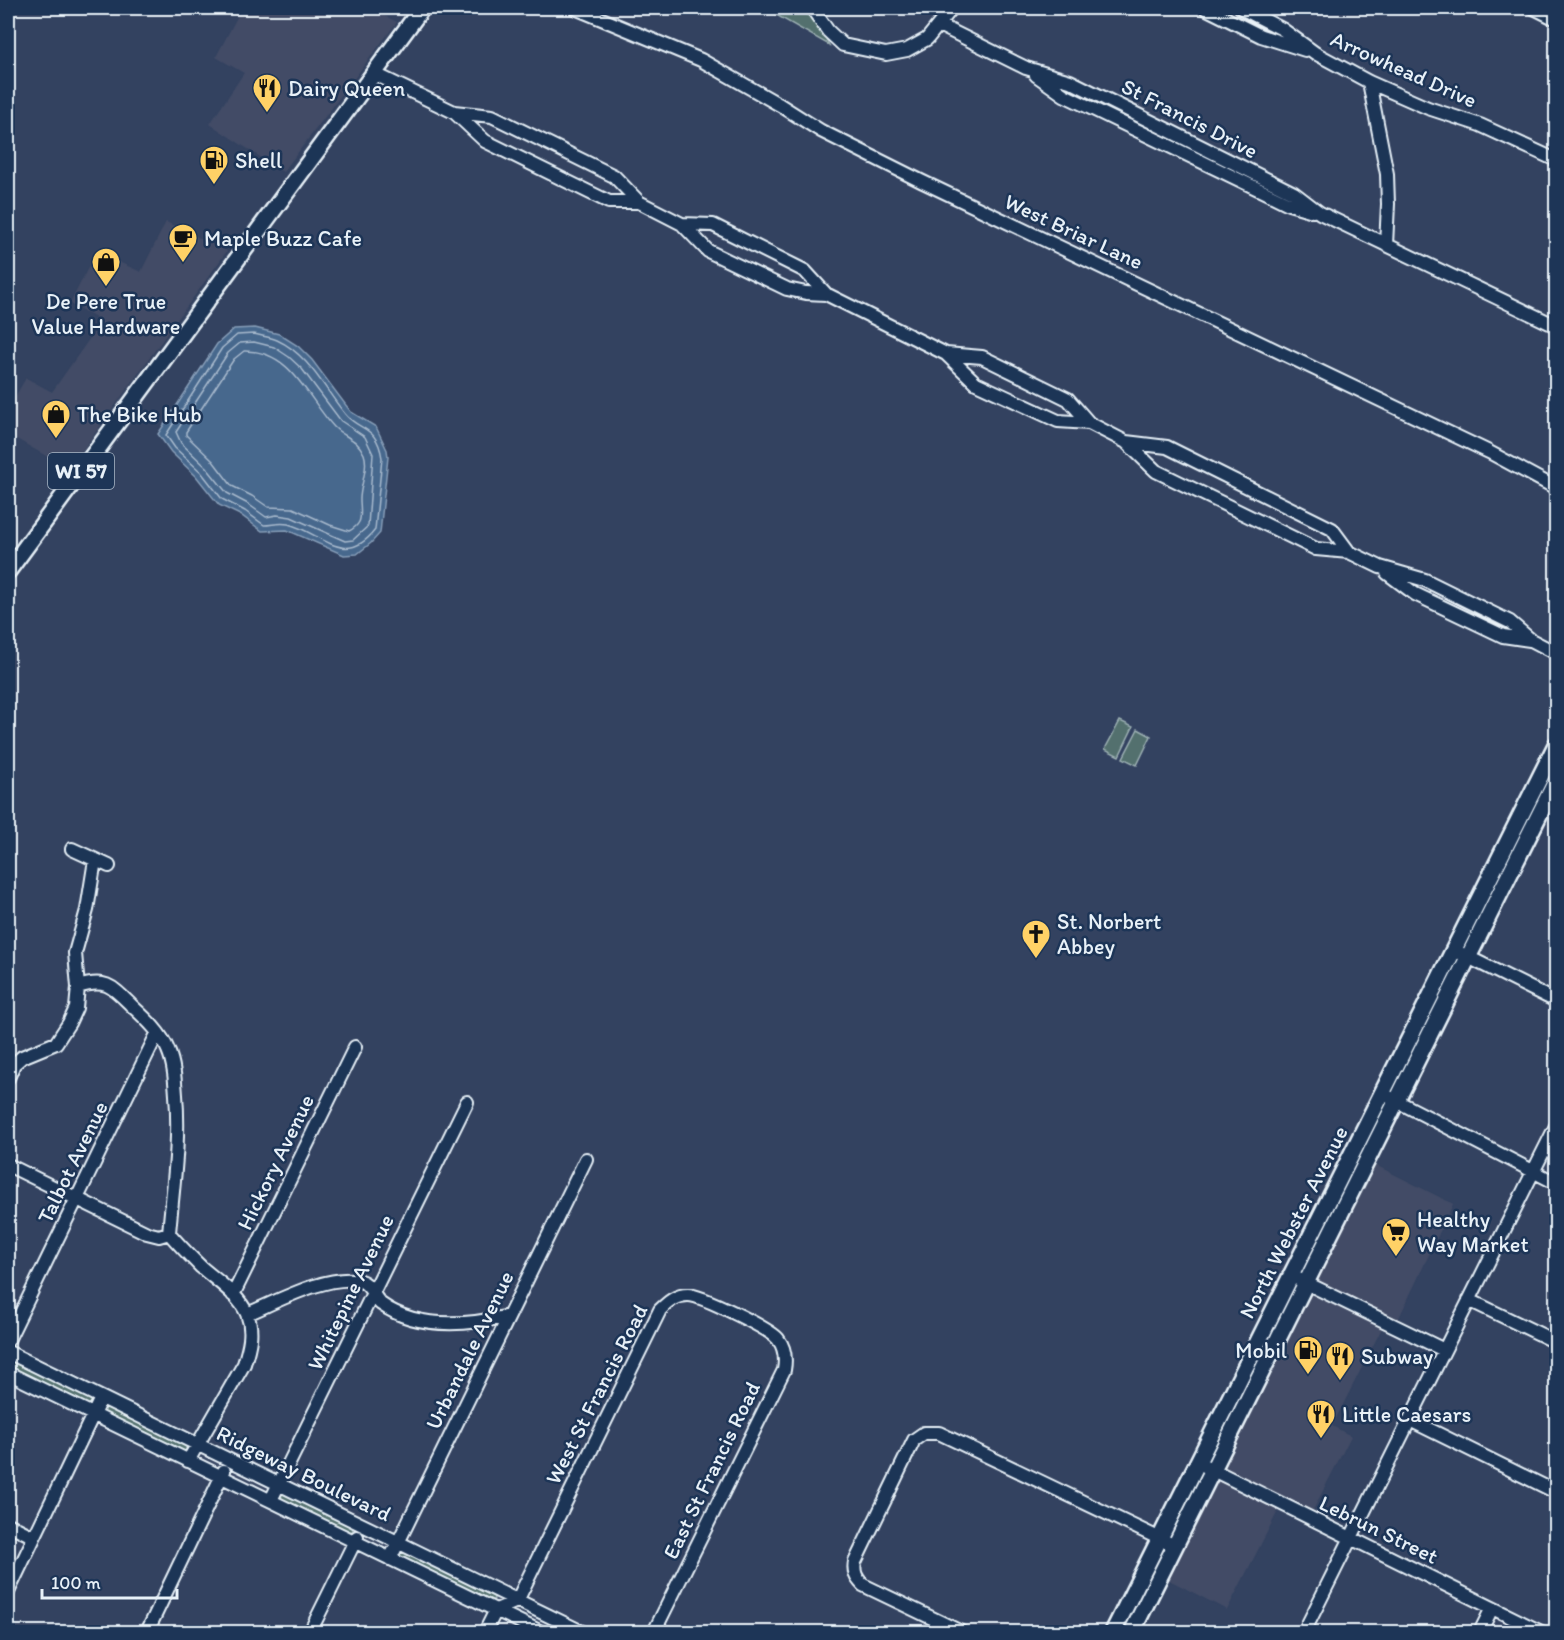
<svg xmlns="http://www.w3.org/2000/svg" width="1564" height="1640" viewBox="0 0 1564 1640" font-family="Itim,sans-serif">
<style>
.built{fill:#434c66}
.green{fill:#52706e;stroke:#9db0b3;stroke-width:1.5}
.water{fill:#47678d;stroke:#879eb8;stroke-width:1.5}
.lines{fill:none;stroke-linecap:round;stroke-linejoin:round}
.shore{stroke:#a8bacd;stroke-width:1.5}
.minor-casing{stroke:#e8f1f8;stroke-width:16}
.major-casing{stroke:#e8f1f8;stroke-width:20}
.minor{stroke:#1d3557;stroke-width:12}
.major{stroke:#1d3557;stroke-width:15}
.labels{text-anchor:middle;stroke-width:5;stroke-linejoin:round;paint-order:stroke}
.shield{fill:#1d3557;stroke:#abb9c8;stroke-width:1.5}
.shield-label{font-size:21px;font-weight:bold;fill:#e8f1f8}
.street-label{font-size:22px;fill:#e8f1f8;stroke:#1d3557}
.poi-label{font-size:22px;fill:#e8f1f8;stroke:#1d3557;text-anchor:start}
</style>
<rect width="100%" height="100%" fill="#334260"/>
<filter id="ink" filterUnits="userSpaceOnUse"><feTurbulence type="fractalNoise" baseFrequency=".0167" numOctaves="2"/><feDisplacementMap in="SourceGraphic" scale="12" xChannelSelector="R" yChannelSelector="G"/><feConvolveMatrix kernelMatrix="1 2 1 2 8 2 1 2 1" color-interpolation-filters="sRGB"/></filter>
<g filter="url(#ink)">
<!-- built -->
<path class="built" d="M242 8H368L397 22 283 172 210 124 244 73 216 57Z
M166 222 227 251 69 469 8 434V409L26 378 52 392 102 321 70 304 96 252 141 272Z
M1361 1158 1453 1204 1395 1326 1385 1322 1332 1426 1351 1436 1309 1518 1281 1505 1227 1610 1154 1572Z"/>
<!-- green -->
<path class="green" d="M764 8H806L820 27 829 45Z
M1120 721 1133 727 1119 756 1105 749Z
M1138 729 1151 736 1137 765 1123 758Z
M9 1358 90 1398 92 1400 91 1405 87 1406 8 1367Z
M106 1407 186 1445V1451L183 1452 103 1413Z
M282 1494H286L352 1526 353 1530 350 1533 281 1500Z
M402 1551 493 1595 494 1599 491 1602 400 1558 399 1554Z"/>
<!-- water -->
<path class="water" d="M255 328 279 334 298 346 312 360 351 412 376 427 387 450 388 457 380 533 371 543 357 554 344 555 287 530 262 531 242 516 219 505 196 476 171 452 158 434 217 344 234 329Z"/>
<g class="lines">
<!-- shore -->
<path class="shore" d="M254 334C261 336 270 337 277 340 308 354 324 388 345 414 360 432 377 425 382 458L375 530C345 569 321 532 288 524 279 522 272 525 264 525L245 511 222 499 201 472 175 448 166 435 222 348 237 335Z
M254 342 274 347 289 357 302 369 341 421 365 437 373 454 368 526 353 540 345 541 291 517 277 515 266 517 248 504 227 493 206 467 181 443 176 432 228 353 240 343Z
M244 351C292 350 307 398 334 427 345 438 357 438 364 454 369 467 360 486 360 499 360 506 362 516 359 522 357 526 353 529 349 531L330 525 293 508 268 507 252 496 232 486 213 461 186 435V432L234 359Z"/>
<!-- minor casing -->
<g class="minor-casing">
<path id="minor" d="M575 8 701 60 780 105 821 131 921 181 1489 452 1556 488
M812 8 828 31 843 45 886 54 907 50 927 39 952 8
M1205 8 1261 36 1305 50
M1241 8 1282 29 1315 53 1369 82 1428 108 1480 125 1556 160
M1534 8 1556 19
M939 25 1026 68 1070 81 1294 193 1320 213 1556 326
M373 73 454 112 492 116 614 176 639 202 682 224 713 225 805 271 826 294 946 354 982 357 1068 399 1089 423 1126 442 1167 447 1332 529 1349 552 1380 567 1425 580 1510 622 1531 640 1556 653
M1036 75 1064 95 1289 204 1313 211
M1369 82 1387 174 1388 204 1386 245
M454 112 485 141 609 202H639
M682 224 708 251 787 289 806 293 826 294
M946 354 976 383 1058 421 1089 423
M1126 442 1156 471 1316 549 1349 552
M1387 573 1415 594 1503 636 1530 640
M72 849 109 866
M1460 953 1556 1001
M78 987C105 978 112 986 130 1004 144 1017 161 1032 168 1050 174 1064 175 1080 176 1095 180 1142 173 1186 169 1233
M8 1078 14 1064 22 1057 56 1043 69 1023 76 1008 78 987 75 953 87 910 95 860
M1389 1097 1556 1183
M8 1165 147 1233 159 1236 169 1233C179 1245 190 1256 201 1267 217 1281 239 1295 247 1314 254 1331 249 1348 244 1364L188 1461
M1298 1279 1444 1350
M233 1295 355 1047
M1469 1300 1556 1342
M247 1314C276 1302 329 1273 360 1281 371 1284 373 1297 381 1304 417 1330 469 1325 509 1316
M8 1340 157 1034
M8 1352 582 1632
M8 1373 541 1632
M1410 1420 1556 1492
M1205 1466 1541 1632
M271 1500 467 1102
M8 1524 34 1537
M390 1559 586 1159
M8 1592 101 1398
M147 1632 224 1471
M310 1632 357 1537
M485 1632 496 1610 517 1601 660 1310C668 1302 676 1295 688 1295 701 1295 770 1329 778 1339 785 1348 786 1359 784 1370L654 1632
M961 1632 863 1585C856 1578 853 1572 855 1562L914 1440 924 1433H939L1175 1546
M1304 1632 1556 1126
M1480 1632 1492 1608"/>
</g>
<!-- major casing -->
<g class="major-casing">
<path id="major" d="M8 571 422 8
M1113 1632 1556 745
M1132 1632 1556 781"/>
</g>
<!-- minor -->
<use href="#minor" class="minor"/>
<!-- major -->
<use href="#major" class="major"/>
</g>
</g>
<!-- icons -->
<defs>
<g id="restaurant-pin" transform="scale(1.5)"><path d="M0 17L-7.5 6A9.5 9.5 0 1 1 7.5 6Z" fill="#ffd166" stroke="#1d3557"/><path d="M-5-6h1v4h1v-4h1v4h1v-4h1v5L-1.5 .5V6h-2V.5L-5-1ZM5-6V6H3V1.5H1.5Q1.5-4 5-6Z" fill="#111"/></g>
<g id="fuel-pin" transform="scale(1.5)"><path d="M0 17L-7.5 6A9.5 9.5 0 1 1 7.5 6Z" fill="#ffd166" stroke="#1d3557"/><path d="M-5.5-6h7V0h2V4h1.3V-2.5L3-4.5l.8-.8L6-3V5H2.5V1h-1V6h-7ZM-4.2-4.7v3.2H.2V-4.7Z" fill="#111"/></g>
<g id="cafe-pin" transform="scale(1.5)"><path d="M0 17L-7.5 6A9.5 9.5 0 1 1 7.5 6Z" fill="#ffd166" stroke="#1d3557"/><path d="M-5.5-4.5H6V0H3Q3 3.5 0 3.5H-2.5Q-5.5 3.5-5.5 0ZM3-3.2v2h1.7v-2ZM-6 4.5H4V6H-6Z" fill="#111"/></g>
<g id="shop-pin" transform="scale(1.5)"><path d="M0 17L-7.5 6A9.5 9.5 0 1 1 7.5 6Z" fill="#ffd166" stroke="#1d3557"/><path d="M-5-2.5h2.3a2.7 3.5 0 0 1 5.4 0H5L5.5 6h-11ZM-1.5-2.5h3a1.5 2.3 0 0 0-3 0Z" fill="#111"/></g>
<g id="church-pin" transform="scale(1.5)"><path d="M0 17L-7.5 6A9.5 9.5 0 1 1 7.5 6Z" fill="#ffd166" stroke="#1d3557"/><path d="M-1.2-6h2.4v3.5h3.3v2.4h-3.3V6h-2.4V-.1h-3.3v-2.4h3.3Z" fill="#111"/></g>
<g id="supermarket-pin" transform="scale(1.5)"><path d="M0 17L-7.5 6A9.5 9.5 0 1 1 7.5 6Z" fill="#ffd166" stroke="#1d3557"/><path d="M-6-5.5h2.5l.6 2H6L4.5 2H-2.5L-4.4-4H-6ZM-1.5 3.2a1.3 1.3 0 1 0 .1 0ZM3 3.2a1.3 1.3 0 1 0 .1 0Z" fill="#111"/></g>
</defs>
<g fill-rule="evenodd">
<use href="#restaurant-pin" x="267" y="88"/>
<use href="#fuel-pin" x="214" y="160"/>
<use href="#cafe-pin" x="183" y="238"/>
<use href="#shop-pin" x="106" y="262"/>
<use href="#shop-pin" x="56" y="414"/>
<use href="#church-pin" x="1036" y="934"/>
<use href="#supermarket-pin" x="1396" y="1232"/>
<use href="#fuel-pin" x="1308" y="1350"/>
<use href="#restaurant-pin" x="1340" y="1356"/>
<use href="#restaurant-pin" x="1321" y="1414"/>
</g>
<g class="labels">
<!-- shield labels -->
<rect class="shield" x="48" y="453" width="66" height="36" rx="4.5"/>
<g class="shield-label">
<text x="81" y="478">WI 57</text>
</g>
<!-- street labels -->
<g class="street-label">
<text transform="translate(1404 69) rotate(24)" y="8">Arrowhead Drive</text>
<text transform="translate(1190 118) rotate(27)" y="8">St Francis Drive</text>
<text transform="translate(1074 231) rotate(25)" y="8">West Briar Lane</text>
<text transform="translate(72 1162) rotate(-64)" y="8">Talbot Avenue</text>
<text transform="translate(275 1162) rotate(-64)" y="8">Hickory Avenue</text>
<text transform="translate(1293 1222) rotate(-63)" y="8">North Webster Avenue</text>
<text transform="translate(350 1292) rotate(-64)" y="8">Whitepine Avenue</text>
<text transform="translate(469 1350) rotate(-64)" y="8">Urbandale Avenue</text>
<text transform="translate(596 1394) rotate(-63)" y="8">West St Francis Road</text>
<text transform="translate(711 1470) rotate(-64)" y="8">East St Francis Road</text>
<text transform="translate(304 1473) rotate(26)" y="8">Ridgeway Boulevard</text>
<text transform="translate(1379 1529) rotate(26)" y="8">Lebrun Street</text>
</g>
<!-- poi labels -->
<g class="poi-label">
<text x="288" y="96">Dairy Queen</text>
<text x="235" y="168">Shell</text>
<text x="204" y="246">Maple Buzz Cafe</text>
<text x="106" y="309" text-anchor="middle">De Pere True<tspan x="106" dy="25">Value Hardware</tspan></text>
<text x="77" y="422">The Bike Hub</text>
<text x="1057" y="929">St. Norbert<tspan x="1057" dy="25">Abbey</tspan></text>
<text x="1417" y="1227">Healthy<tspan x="1417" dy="25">Way Market</tspan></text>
<text x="1287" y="1358" text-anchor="end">Mobil</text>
<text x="1361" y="1364">Subway</text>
<text x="1342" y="1422">Little Caesars</text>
</g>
</g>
<!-- margin -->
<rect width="1564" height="1640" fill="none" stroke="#1d3557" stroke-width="30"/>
<rect x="15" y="15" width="1534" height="1610" fill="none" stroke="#e8f1f8" stroke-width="2" filter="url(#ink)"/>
<!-- scale -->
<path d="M42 1589v9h135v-9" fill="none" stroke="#e8f1f8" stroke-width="3"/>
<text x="51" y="1589" font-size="18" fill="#e8f1f8" stroke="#1d3557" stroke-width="4.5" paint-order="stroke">100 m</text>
</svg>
